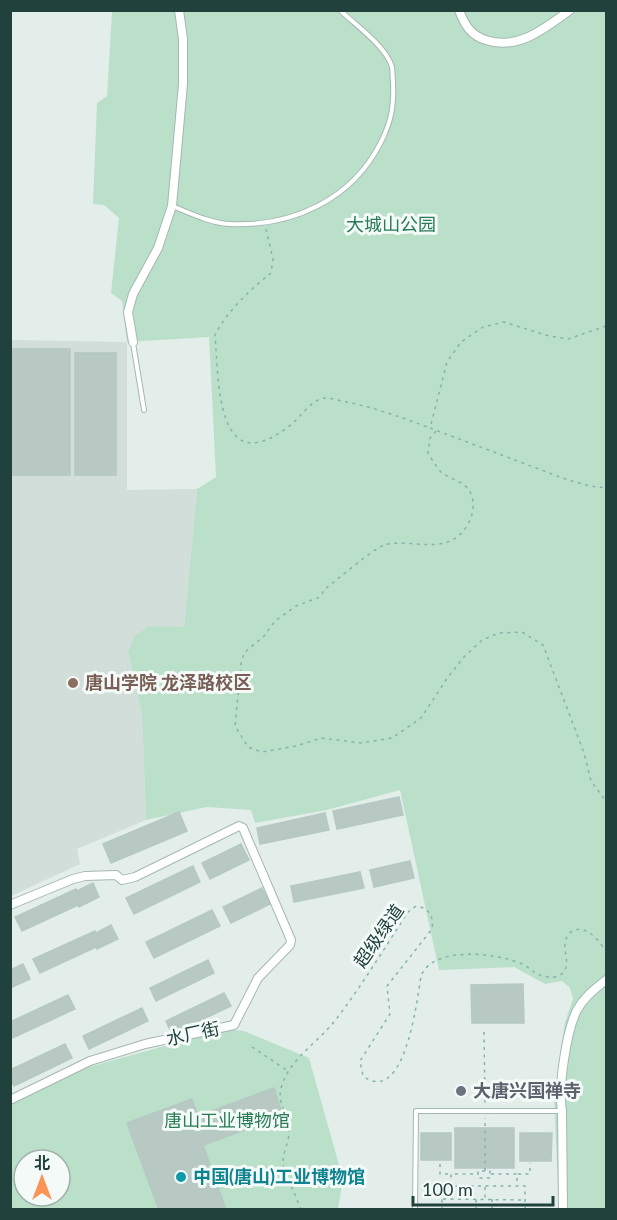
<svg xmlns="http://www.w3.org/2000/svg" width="617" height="1220" viewBox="0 0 617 1220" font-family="Lato,'Noto Sans SC',sans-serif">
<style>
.built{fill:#d1deda}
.green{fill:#bbe0ca;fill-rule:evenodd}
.building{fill:#b8c9c4;stroke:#b5c8c3;stroke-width:1.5}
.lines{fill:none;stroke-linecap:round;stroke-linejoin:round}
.lane-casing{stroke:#a5b7b3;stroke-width:6}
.street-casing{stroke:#a5b7b3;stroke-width:10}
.path{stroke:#82b4aa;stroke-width:1.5;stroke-dasharray:3 4.5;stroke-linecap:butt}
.lane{stroke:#fff;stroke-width:4}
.street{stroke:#fff;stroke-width:8}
.education-dot{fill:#8d6e63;stroke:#f4faf8;stroke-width:2}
.worship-dot{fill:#6b7280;stroke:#f4faf8;stroke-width:2}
.culture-dot{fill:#0f9aa8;stroke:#f4faf8;stroke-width:2}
.labels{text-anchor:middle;stroke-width:6;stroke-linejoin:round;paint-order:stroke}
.park-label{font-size:18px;fill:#287b53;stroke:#f4faf8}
.education-label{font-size:18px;font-weight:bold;fill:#785e54;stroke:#f4faf8;text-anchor:start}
.street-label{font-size:18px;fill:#21413d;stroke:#f4faf8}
.worship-label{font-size:18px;font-weight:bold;fill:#5b616d;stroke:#f4faf8;text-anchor:start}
.culture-label{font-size:18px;font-weight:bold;fill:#0d838f;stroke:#f4faf8;text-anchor:start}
</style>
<rect width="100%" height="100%" fill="#e3eeeb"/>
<!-- built -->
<path class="built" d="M11 340 127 342V490L197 489 184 627 128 652 142 714 146 820 77 849 80 864 11 896Z"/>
<!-- green -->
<path class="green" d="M112 11H606V1209H559L554 1098 565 1022 573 999 570 988 562 981 545 984 514 967 439 970 400 790 327 810 255 823 251 810 207 807 146 820 142 714 128 652 134 637 148 626 184 627 197 489 216 477 209 337 127 342 122 301 111 293 119 218 104 205 93 204 97 103 107 96Z
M232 1030 244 1031 309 1058 343 1179 338 1209H11L10 1105 78 1070 215 1032ZM24 1160H60V1196H24Z"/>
<!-- building -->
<path class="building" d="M10 349H70V475H10Z
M75 353H116V475H75Z
M399 797 403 815 337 829 333 811Z
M179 812 187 831 111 863 103 844Z
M325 813 329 830 260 844 257 828Z
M241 844 249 860 210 879 202 863Z
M410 861 414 878 374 887 370 870Z
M193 866 200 882 134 914 126 898Z
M360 872 364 888 294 902 291 886Z
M93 883 99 897 79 907 78 905 22 931 15 917 76 889 77 891Z
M262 888 270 904 231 923 223 907Z
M212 910 220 926 154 958 146 942Z
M111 925 118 939 97 949 96 947 40 973 33 959 95 931 96 933Z
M208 960 214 973 156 1001 150 988Z
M23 964 30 979 10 988V970Z
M523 984 524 1023H472L471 985Z
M224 993 231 1006 172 1034 166 1021Z
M68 995 75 1009 10 1039V1022Z
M142 1008 148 1021 89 1049 83 1036Z
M65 1044 72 1058 14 1086 10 1079V1070Z
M274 1088 283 1116 203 1145 226 1210H159L127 1123 192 1099 198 1116Z
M455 1128H514V1168H455Z
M421 1133H451V1160H421Z
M520 1133H552L551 1161H520Z"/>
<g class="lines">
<!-- lane casing -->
<g class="lane-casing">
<path id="lane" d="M172 206C190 213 210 223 229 224 292 227 352 200 381 142 392 120 394 105 393 81 392 77 393 71 392 67 386 46 355 25 340 10
M133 343 144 410
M415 1210 416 1111H562"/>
</g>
<!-- street casing -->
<g class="street-casing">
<path id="street" d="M459 10C464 24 471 36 486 40 518 51 545 28 570 10
M133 342 128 312 133 294 158 248 172 206 183 84V39L179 10
M10 905 73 879 85 876 116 875 122 880 135 877 239 826 243 828 291 940 290 945 258 978 234 1025 145 1044 90 1061 10 1100
M563 1210 562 1111C558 1088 566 1032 577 1010 584 997 595 989 606 980"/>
</g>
<!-- path -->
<path class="path" d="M266 229 273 259 271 273C251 289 227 311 215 335 219 384 216 486 293 423 302 415 312 399 325 398 332 398 340 401 347 402 376 408 403 418 430 428
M606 326 568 339 549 336 504 322 483 327 461 342 447 362 430 428 568 480 590 486 606 488
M436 431 430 438 428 453C432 459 436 467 441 472 452 481 468 481 472 497 475 506 472 517 468 524 448 559 413 537 384 545 373 549 337 580 325 589L320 597 296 606 275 621 264 636 244 653 241 664 235 726 248 747 262 752 296 746 321 738 361 743 392 738 421 718 448 677 464 657 482 640 499 633 522 632 543 645 584 753 591 781 606 801
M484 1032 485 1104
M252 1047 288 1071
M440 1164V1174H451
M485 1171V1118
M491 1174H517V1186
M518 1174H530V1163
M451 1185V1174H478V1171H490V1178H478V1174
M485 1187V1199
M443 1199 525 1200
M492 1199V1210
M301 1210 283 1165C282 1152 290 1142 289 1129 287 1115 276 1100 282 1085 291 1058 317 1043 334 1022 361 987 384 949 408 912L416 906C429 908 434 916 432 929L387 986 390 1014 360 1061 363 1076C405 1107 417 1000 421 976 433 946 493 953 517 962 535 968 532 978 556 977 561 975 564 973 566 967 568 960 564 951 565 943 566 938 568 934 572 931 587 924 599 941 606 951
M442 1210V1186H525V1210
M476 1210V1199"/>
<!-- lane -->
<use href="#lane" class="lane"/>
<!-- street -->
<use href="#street" class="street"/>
</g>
<!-- markers -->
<circle class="education-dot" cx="73" cy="683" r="6"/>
<circle class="worship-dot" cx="461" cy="1091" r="6"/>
<circle class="culture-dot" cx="181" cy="1177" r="6"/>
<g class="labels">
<!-- park labels -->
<g class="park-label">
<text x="391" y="231">大城山公园</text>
<text x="227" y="1127">唐山工业博物馆</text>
</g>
<!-- education labels -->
<g class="education-label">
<text x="85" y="689">唐山学院 龙泽路校区</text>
</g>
<!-- street labels -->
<g class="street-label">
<text transform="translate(379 936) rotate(-55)" y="6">超级绿道</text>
<text transform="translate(193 1034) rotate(-12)" y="6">水厂街</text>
</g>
<!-- worship labels -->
<g class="worship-label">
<text x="473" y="1097">大唐兴国禅寺</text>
</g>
<!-- culture labels -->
<g class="culture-label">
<text x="193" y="1183">中国(唐山)工业博物馆</text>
</g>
</g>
<!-- border -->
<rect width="617" height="1220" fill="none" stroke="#21413d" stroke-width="24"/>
<!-- north arrow -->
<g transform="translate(42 1178)"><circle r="28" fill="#f4faf8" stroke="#a0b0ad" stroke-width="1.5"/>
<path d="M0-4.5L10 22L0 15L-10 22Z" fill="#fb9355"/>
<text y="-9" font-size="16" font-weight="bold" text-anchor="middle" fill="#21413d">北</text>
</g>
<!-- scale -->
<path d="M413 1196v9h140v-9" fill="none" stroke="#21413d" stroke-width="3"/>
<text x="422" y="1196" font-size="18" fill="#21413d" stroke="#f4faf8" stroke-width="4.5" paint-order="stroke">100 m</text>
</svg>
